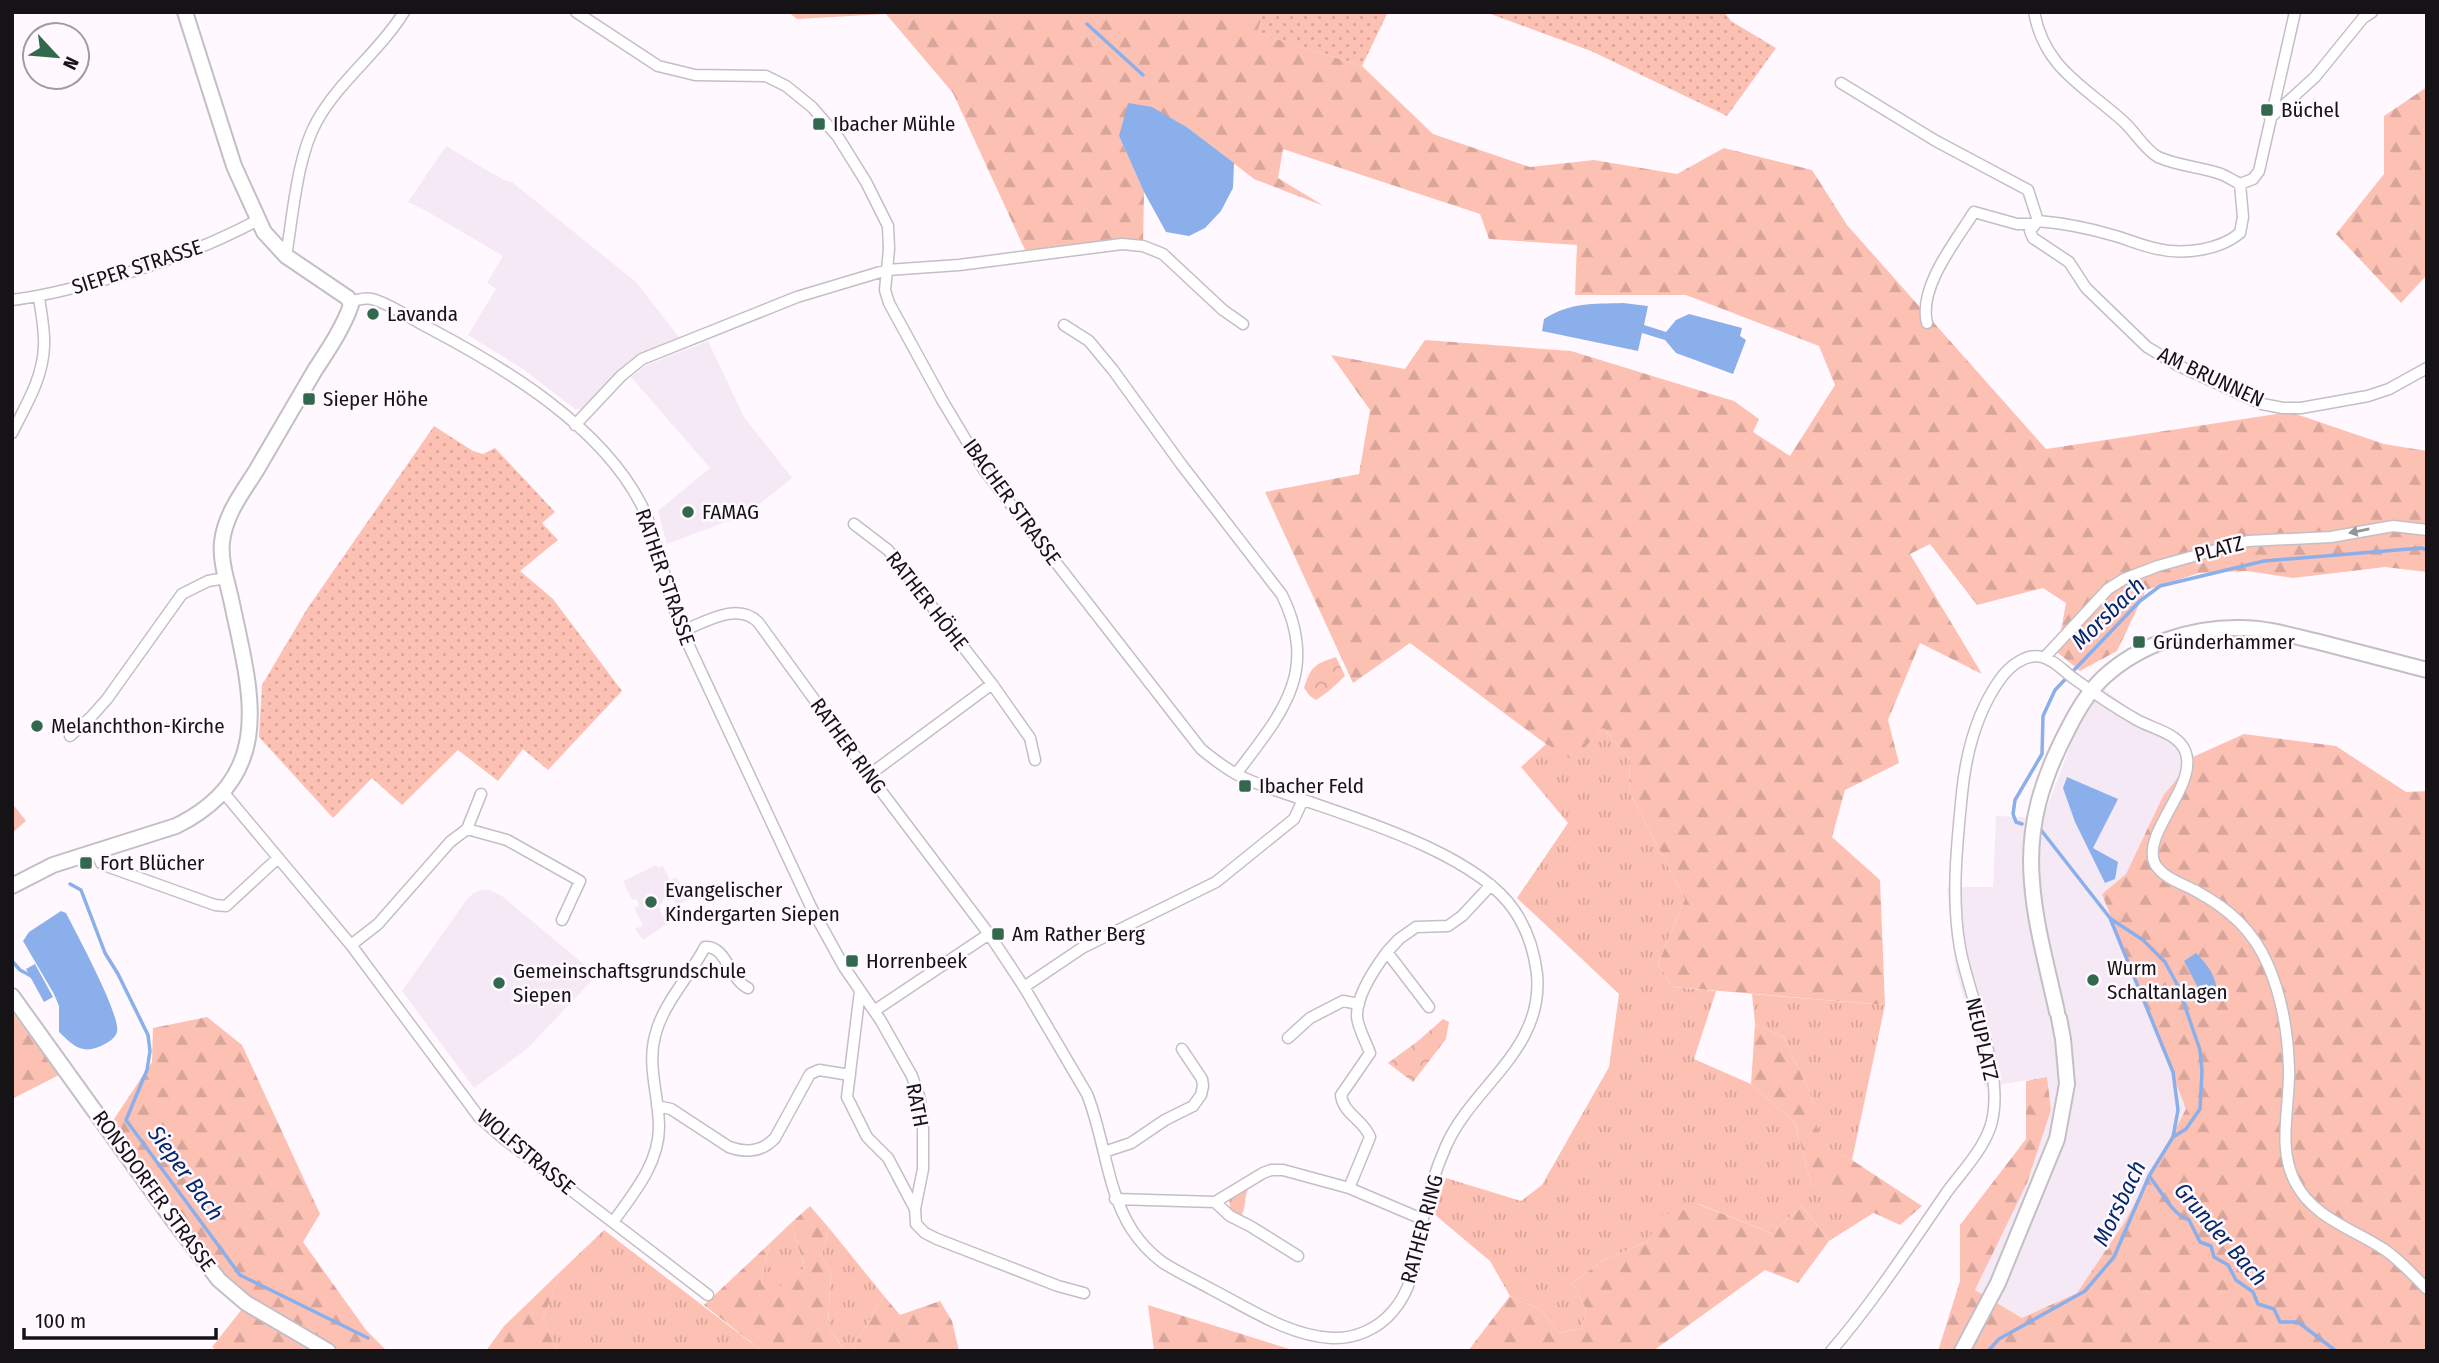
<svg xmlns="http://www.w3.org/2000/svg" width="2439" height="1363" viewBox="0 0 2439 1363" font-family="'Fira Sans Condensed',sans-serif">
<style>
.built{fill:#f5e9f5}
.grass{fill:url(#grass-tufts)}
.forest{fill:url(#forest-firs)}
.park{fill:url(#park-crowns)}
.garden{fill:url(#garden-dots)}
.water{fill:#8aafeb}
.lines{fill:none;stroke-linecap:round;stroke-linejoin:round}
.stream{stroke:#8aafeb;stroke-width:3.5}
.minor-casing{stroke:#c4bec5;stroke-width:13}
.secondary-casing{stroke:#c4bec5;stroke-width:18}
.minor{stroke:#fff;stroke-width:10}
.secondary{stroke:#fff;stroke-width:14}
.oneway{fill:#969596}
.poi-dot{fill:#32684e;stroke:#fff8ff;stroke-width:2.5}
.labels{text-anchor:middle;stroke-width:5;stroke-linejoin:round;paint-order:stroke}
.poi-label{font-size:21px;fill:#151315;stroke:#fff8ff;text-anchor:start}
.street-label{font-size:21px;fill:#151315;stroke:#fff8ff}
.water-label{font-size:23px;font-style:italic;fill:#00286b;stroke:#fff8ff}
</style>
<defs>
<pattern id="grass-tufts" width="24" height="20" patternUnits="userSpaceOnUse" patternTransform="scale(1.75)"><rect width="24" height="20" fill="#fdc1b4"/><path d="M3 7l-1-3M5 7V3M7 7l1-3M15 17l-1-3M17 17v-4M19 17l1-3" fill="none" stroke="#d8a59a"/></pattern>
<pattern id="forest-firs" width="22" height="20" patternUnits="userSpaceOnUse" patternTransform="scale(1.75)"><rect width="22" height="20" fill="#fdc1b4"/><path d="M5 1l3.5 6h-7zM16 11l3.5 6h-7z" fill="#d8a59a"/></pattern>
<pattern id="park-crowns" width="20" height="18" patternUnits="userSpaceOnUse" patternTransform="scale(1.75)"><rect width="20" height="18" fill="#fdc1b4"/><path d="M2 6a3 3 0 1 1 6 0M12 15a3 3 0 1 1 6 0" fill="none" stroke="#d8a59a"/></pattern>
<pattern id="garden-dots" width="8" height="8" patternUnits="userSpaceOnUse" patternTransform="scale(1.75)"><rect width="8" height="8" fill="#fdc1b4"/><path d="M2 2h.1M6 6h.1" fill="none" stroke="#d8a59a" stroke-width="1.8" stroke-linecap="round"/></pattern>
</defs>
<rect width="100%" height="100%" fill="#fff8ff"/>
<!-- built -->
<path class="built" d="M446 146 504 180 512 182 636 282 679 337 631 359 581 409H575L523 369 468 335 496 289 487 283 503 256 428 212 408 202Z
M708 341 744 417 792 478 747 514 667 544 658 511 710 468 631 377 647 365Z
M2104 689 2143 720 2174 731 2195 756 2163 796 2126 874 2102 894 2186 1109 2124 1223 2077 1293 2022 1318 1975 1290 2027 1183 2051 1110 2047 1077 1985 1087 1975 1035 1956 971 1947 887H1993L1996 816 2043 818 2084 710Z
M656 865 658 868 663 866 670 880 676 877 688 900 677 905 673 899 667 901 666 899 662 900 663 903 659 906 661 913 668 923 643 940 635 929 643 925 634 908 639 905 636 899 632 900 623 881Z
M482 890H490L502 896 597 975 527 1049 474 1088 402 991 467 899 474 893Z"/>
<!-- grass -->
<path class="grass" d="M1603 728 1630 759 1629 791 1685 899 1658 964 1673 987 1716 991 1694 1059 1751 1084 1795 1123 1811 1184 1875 1212 1829 1241 1802 1206 1771 1233 1699 1204 1662 1216 1647 1242 1604 1260 1572 1283 1586 1309 1582 1328 1559 1333 1540 1309 1510 1296 1490 1261 1434 1214 1446 1178 1521 1201 1542 1185 1609 1067 1619 994 1517 898 1568 823 1521 767 1546 744 1573 759Z
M1752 994 1885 1005 1852 1160 1819 1143 1812 1098 1784 1037 1755 1024Z
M1251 1185C1242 1196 1248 1207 1240 1218L1230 1211 1229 1198Z
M791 1223 805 1268 770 1295 761 1283 770 1243Z
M829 1228 884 1296 851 1351H845L828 1327 831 1271 821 1257Z
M604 1230 762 1351H557L543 1319 560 1272Z"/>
<!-- forest -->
<path class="forest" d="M788 12H1263L1258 33 1362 66 1433 134 1530 167 1594 160 1677 174 1724 148 1812 170 1847 225 2046 449 2290 412 2384 444 2427 451V572L2385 567 2293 578 2247 571 2199 573 2146 590 2117 651 2080 671 2057 652 2066 603 2043 588 1977 605 1930 544 1910 554 1982 674 1920 643 1888 720 1899 763 1845 790 1832 837 1880 880 1885 1005 1673 987 1658 964 1685 899 1629 791 1630 759 1603 728 1573 760 1546 744 1410 643 1353 683 1265 492 1359 474 1370 410 1331 355 1405 369 1425 340 1571 351 1734 401 1759 419 1753 432 1790 456 1835 385 1819 346 1686 295H1575L1577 245 1489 239 1480 214 1283 149 1278 178 1324 206 1254 179 1188 128 1119 136 1144 192 1143 244H1108L1025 250 953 93 886 14 797 19Z
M2427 87V275L2401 303 2336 234 2384 174V116Z
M2244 734 2336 746 2406 792 2427 791V1351H1938L1960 1281V1225L2026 1139V1081L2047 1077 2051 1110 2027 1183 1975 1290 2022 1318 2077 1293 2124 1223 2186 1109 2102 894 2126 874 2163 796 2195 756Z
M12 1012 59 1075 12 1099Z
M207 1017 242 1045 320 1214 303 1242 366 1330 387 1351H218L212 1347 246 1304 112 1122 152 1062 153 1028Z
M1755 1024 1784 1037 1812 1098 1820 1143 1852 1160 1922 1206 1900 1225 1811 1184 1795 1123 1751 1084Z
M1698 1204 1771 1233 1802 1206 1829 1241 1798 1283 1765 1270 1653 1351H1468L1510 1296 1540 1309 1559 1333 1582 1328 1586 1309 1572 1283 1604 1260 1647 1242 1661 1216Z
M810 1206 829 1228 821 1257 831 1271 828 1327 845 1351H762L704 1305 770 1243 761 1283 770 1294 805 1268 791 1223Z
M560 1272 543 1319 557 1351H486L504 1326Z
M884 1296 900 1315 940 1301 952 1321 959 1351H851Z
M1148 1305 1296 1351H1154Z"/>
<!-- park -->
<path class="park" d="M1336 657 1345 676C1337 684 1326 694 1316 700L1310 696 1304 688C1311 666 1315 664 1336 657Z
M12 803 26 821 12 833Z
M1443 1019 1449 1022 1446 1039 1413 1082 1388 1063 1418 1041Z"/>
<!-- garden -->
<path class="garden" d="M1263 12H1388L1362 66 1257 33Z
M1485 12H1724L1731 21 1776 48 1727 116 1591 51Z
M434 426 473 451 483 454 495 448 555 512 542 523 558 540 520 571 553 599 622 691 548 770 523 749 498 781 458 750 402 805 372 778 333 818 259 737 262 685 307 609Z"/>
<!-- water -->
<path class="water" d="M1128 103 1152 107 1188 128 1234 163 1233 188 1221 211 1205 228 1189 236 1166 232 1144 192 1119 136Z
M1623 303 1648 306 1644 325 1666 332 1676 320 1689 314 1742 328 1740 336 1746 340 1733 374 1676 353 1665 340 1642 333 1638 351 1542 331 1544 319C1571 302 1592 304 1623 303Z
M2067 777 2118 799 2093 848 2118 862 2115 879 2105 883 2075 822 2063 788Z
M61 911 66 913C76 933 121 1015 117 1032 115 1039 107 1043 101 1046 81 1055 73 1045 59 1032V1006L54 994 23 941 29 932Z
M2196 953C2210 967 2218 979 2217 999L2206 1003 2184 961Z
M35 964 53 997 44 1002 26 969Z"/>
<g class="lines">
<!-- stream -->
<path class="stream" d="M1087 24 1143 75
M2022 824 2016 822 2013 814 2015 800 2042 754 2043 716 2055 690 2140 601 2160 586 2264 561 2421 548 2427 550
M70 884 81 890 105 953 118 974 148 1035 150 1051 147 1070 126 1120 240 1275 368 1338
M2111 919 2143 940 2165 962 2178 986 2200 1050 2202 1071 2200 1109 2186 1129 2173 1137
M12 961 20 970 33 977
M2149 1176C2162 1191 2170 1213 2189 1220L2200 1242 2211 1246 2214 1257 2228 1265 2236 1280 2253 1292 2258 1304 2274 1309 2280 1322H2298L2336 1351
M1988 1351 1999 1339 2085 1291 2114 1257 2149 1176 2173 1137 2178 1110 2173 1072 2110 918 2041 830"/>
<!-- minor casing -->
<g class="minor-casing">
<path id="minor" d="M576 12 658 66 695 75 766 76 786 86 812 107 838 137 866 182 888 226 889 249 885 290 889 303 942 400 984 470 1201 749C1212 758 1224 767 1236 774 1255 784 1275 790 1295 797 1358 819 1476 854 1514 910 1528 930 1534 950 1537 974 1544 1050 1473 1085 1446 1146 1436 1169 1428 1193 1423 1218 1416 1250 1416 1285 1393 1311 1378 1329 1355 1339 1332 1338 1289 1336 1248 1308 1211 1289 1195 1280 1177 1272 1162 1262 1150 1253 1140 1242 1132 1230 1106 1189 1105 1139 1087 1094L1024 987 989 934 869 775 758 622C737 601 704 623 682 631
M2034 12C2045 70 2085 86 2124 122 2136 133 2144 149 2158 157 2178 166 2201 167 2221 174 2228 177 2234 181 2240 184L2253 179 2259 171 2295 12
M1841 83 1936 141 2028 190 2038 221
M2270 118 2315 77 2363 18 2372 12
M2240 184 2243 217 2240 233C2220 250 2184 255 2158 249 2142 246 2127 239 2112 235 2088 228 2062 223 2038 221L2030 231 2033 238 2069 262 2086 288 2147 347 2177 365 2262 404 2283 408H2301L2368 396 2389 389 2427 368
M286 256C293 215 297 156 317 121 340 80 380 51 404 12
M12 300C45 296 75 288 107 279 160 264 210 246 258 220
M351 301C358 300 365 297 372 299 391 304 411 319 429 328 505 368 600 425 641 504 661 544 665 590 682 631L812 909 844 967 881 1021 912 1076 920 1099 923 1129V1169L915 1209 916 1224 925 1233 937 1239 1058 1286 1084 1293
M1927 323C1918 287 1956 241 1974 212L2017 224H2033
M1064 325 1089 341 1113 370 1181 464 1282 595C1320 673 1281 714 1236 774
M575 425 621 376 642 359 797 297 887 270 959 265 1122 244 1143 246 1163 254 1223 310 1243 324
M12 433C26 405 43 378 44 346 45 330 41 313 39 297
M854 524 888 550 992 684
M2045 657 2108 589 2124 579 2158 566 2248 541 2331 537 2393 526 2427 530
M70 736 91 717 107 699 182 594 208 581 226 578
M869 775 992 684 1030 738 1035 760
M224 793 351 945 479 1117 503 1138 708 1295
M467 829 507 840 580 881 562 920
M96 851 101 863 109 867 215 905 226 906 278 858
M351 945 378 924 450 842 467 829 481 794
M1387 952C1375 968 1356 995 1357 1017 1358 1028 1366 1042 1370 1053L1341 1095C1343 1114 1364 1120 1370 1137L1349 1188 1422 1219
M1024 987 1082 948 1216 882 1294 819 1303 800
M860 991 847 1097 867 1137 888 1158 915 1209
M1429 1007 1387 952 1399 939 1416 927 1448 926 1462 916 1491 885
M874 1011 989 934
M1288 1038 1310 1018 1343 1001 1359 1004
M657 1106 671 1109 729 1147C746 1153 762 1152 775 1138L810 1074 819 1070 850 1075
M1104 1152 1131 1143 1165 1120 1193 1106 1201 1095 1203 1086 1202 1079 1182 1049
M1115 1199 1215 1202 1263 1173 1271 1170H1283L1349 1188
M1215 1202 1230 1216 1250 1226 1298 1256
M613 1222C633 1194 659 1164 659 1127 659 1096 647 1067 655 1036 663 1003 690 976 705 947 726 945 730 980 748 988
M1831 1351C1872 1304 1911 1244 1947 1192 1963 1170 1989 1144 1993 1116 2002 1067 1969 997 1960 948 1951 897 1957 844 1962 793 1966 753 1977 711 2001 678 2010 666 2026 653 2042 657 2055 660 2065 673 2076 680 2095 694 2116 708 2137 720 2155 730 2184 734 2187 758 2192 791 2141 836 2155 864 2163 878 2183 884 2196 891 2229 909 2253 930 2268 965 2282 997 2288 1035 2289 1069 2290 1107 2277 1147 2295 1182 2313 1218 2354 1229 2385 1250 2401 1261 2413 1275 2427 1289"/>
</g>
<!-- secondary casing -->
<g class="secondary-casing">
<path id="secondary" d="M12 886 53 865 176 826C279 775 250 690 231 599 227 581 220 561 222 542 225 515 242 493 256 471 276 437 295 404 315 370 328 350 343 328 351 305L348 298 286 256 264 232 234 166 185 12
M12 996 173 1220 219 1280 246 1303 328 1351
M2057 1012C2048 970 2035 925 2032 882 2027 825 2042 779 2068 729 2077 711 2089 691 2104 677 2140 644 2192 627 2241 628 2267 628 2293 636 2319 642 2355 651 2391 661 2427 670
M1962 1351 1998 1283 2057 1139 2067 1084 2063 1039 2059 1018"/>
</g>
<!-- minor -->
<use href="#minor" class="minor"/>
<!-- secondary -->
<use href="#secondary" class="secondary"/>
</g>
<!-- one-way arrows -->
<defs><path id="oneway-solid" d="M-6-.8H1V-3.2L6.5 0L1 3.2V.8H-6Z" transform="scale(1.75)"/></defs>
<use class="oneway" href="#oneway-solid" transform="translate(2359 531) rotate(169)"/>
<!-- markers -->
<g class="poi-dot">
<rect x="2260" y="103" width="14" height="14" rx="3.5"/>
<rect x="812" y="117" width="14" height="14" rx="3.5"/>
<circle cx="373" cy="314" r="7"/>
<rect x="302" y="392" width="14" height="14" rx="3.5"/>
<circle cx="688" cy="512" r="7"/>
<rect x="2132" y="635" width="14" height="14" rx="3.5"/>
<circle cx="37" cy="726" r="7"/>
<rect x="1238" y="779" width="14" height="14" rx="3.5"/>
<rect x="79" y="856" width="14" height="14" rx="3.5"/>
<circle cx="651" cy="902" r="7"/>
<rect x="991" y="927" width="14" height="14" rx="3.5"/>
<rect x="845" y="954" width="14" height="14" rx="3.5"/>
<circle cx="2093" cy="980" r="7"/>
<circle cx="499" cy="983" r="7"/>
</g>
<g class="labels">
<!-- poi labels -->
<g class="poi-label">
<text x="2281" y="117">Büchel</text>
<text x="833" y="131">Ibacher Mühle</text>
<text x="387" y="321">Lavanda</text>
<text x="323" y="406">Sieper Höhe</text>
<text x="702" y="519">FAMAG</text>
<text x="2153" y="649">Gründerhammer</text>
<text x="51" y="733">Melanchthon-Kirche</text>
<text x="1259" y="793">Ibacher Feld</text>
<text x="100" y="870">Fort Blücher</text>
<text x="665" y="897">Evangelischer<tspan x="665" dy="24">Kindergarten Siepen</tspan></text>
<text x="1012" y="941">Am Rather Berg</text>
<text x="866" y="968">Horrenbeek</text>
<text x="2107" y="975">Wurm<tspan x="2107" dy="24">Schaltanlagen</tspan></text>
<text x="513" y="978">Gemeinschaftsgrundschule<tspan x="513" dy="24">Siepen</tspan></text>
</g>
<!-- street labels -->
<g class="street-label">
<text transform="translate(137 267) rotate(-18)" y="7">SIEPER STRASSE</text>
<text transform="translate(2211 377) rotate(25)" y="7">AM BRUNNEN</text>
<text transform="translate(1012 502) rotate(54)" y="7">IBACHER STRASSE</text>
<text transform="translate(2219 549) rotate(-15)" y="7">PLATZ</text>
<text transform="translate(665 577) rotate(71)" y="7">RATHER STRASSE</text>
<text transform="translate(927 601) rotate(52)" y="7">RATHER HÖHE</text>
<text transform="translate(848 746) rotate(54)" y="7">RATHER RING</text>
<text transform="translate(1982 1039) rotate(77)" y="7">NEUPLATZ</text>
<text transform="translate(917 1105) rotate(79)" y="7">RATH</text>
<text transform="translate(526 1152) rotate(40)" y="7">WOLFSTRASSE</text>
<text transform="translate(154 1191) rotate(54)" y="7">RONSDORFER STRASSE</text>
<text transform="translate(1422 1229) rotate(-75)" y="7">RATHER RING</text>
</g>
<!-- water labels -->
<g class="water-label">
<text transform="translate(2108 613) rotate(-44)" y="8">Morsbach</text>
<text transform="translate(186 1173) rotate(54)" y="8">Sieper Bach</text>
<text transform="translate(2119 1203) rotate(-64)" y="8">Morsbach</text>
<text transform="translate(2221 1234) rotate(49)" y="8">Grunder Bach</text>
</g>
</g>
<!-- border -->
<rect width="2439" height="1363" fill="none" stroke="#151315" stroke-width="28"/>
<!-- north arrow -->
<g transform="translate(56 56) rotate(116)"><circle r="33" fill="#fff8ff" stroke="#a19ca1" stroke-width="2"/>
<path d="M0-5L12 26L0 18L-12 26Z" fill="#32684e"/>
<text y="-10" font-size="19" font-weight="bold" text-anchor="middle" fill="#151315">N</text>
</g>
<!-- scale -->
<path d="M24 1328v10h192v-10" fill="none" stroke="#151315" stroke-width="3.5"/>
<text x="35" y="1328" font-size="21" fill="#151315" stroke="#fff8ff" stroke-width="5" paint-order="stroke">100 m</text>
</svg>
